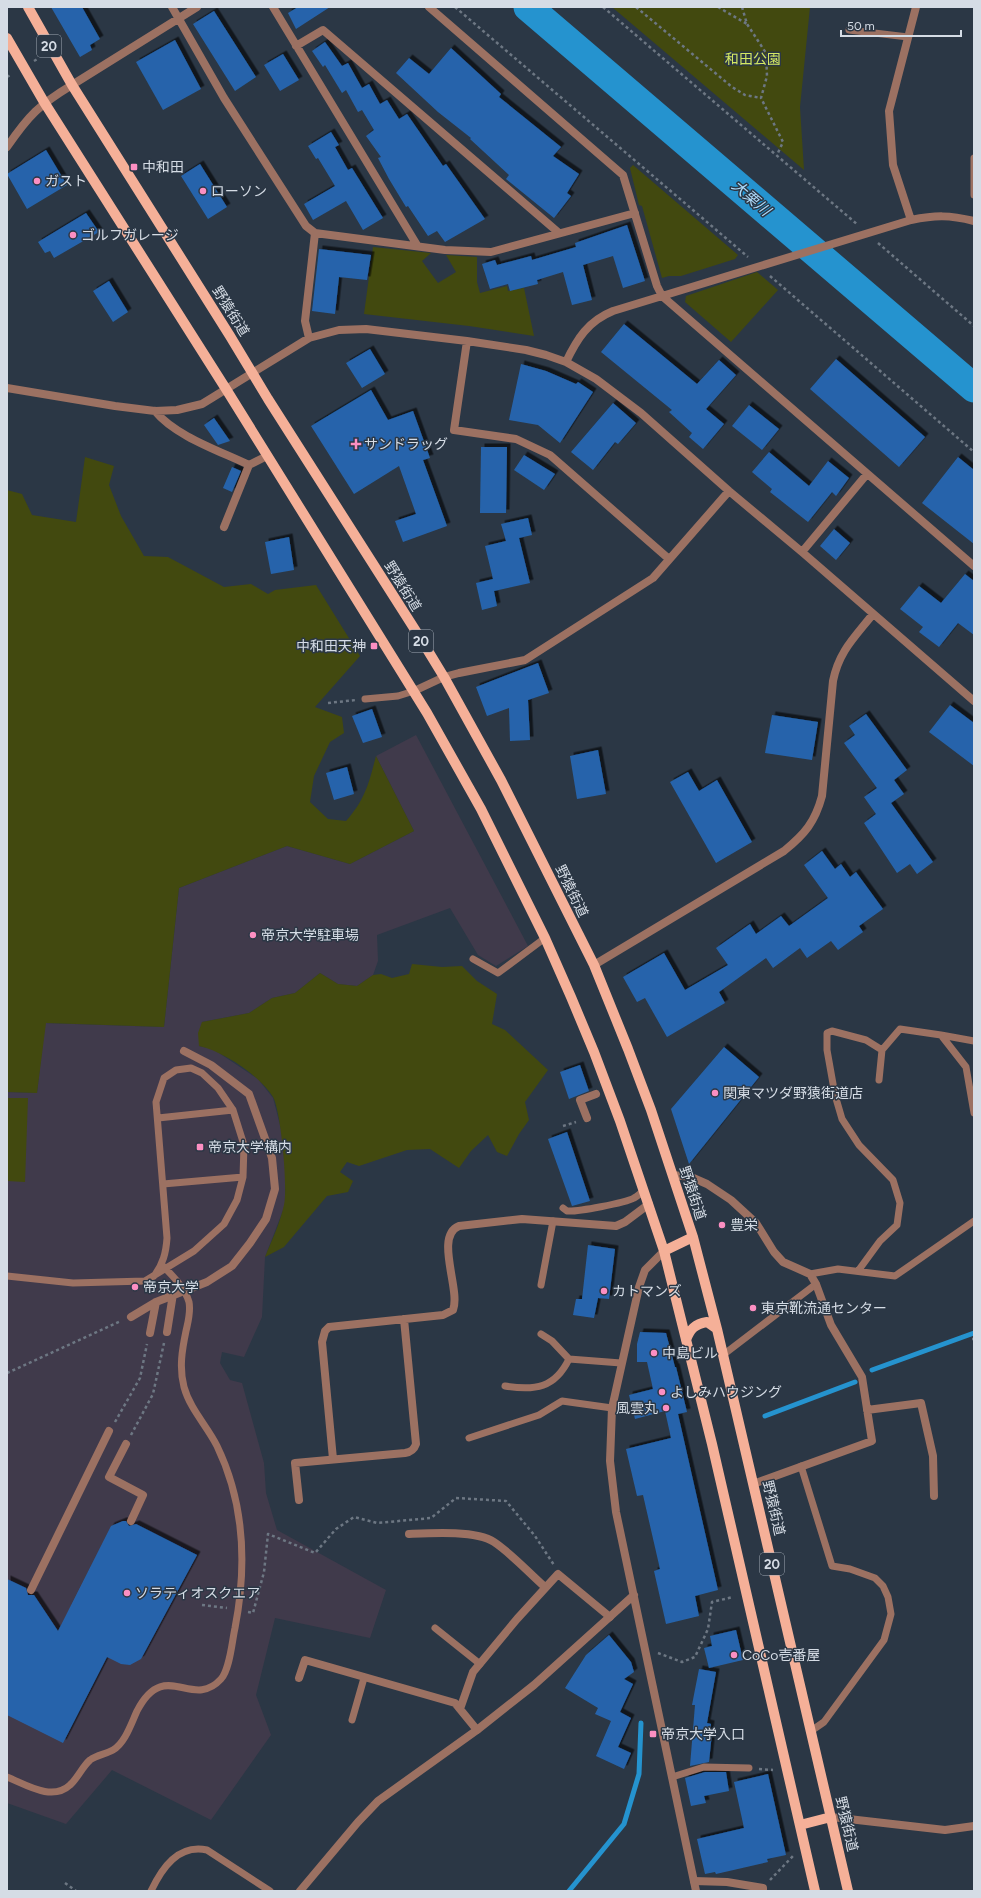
<svg xmlns="http://www.w3.org/2000/svg" width="981" height="1898" viewBox="0 0 981 1898" font-family="Figtree,'Noto Sans JP',sans-serif">
<style>
.education{fill:#403a4b}
.green{fill:#42490f}
.lines{fill:none;stroke-linecap:round;stroke-linejoin:round}
.stream{stroke:#2593cf;stroke-width:5}
.river{stroke:#2593cf;stroke-width:29}
.building{fill:#2664ab;filter:url(#shadow)}
.path{stroke:#6d7783;stroke-width:2.5;stroke-dasharray:3 3;stroke-linecap:butt}
.service{stroke:#9c7162;stroke-width:7}
.pedestrian{stroke:#9c7162;stroke-width:8}
.minor{stroke:#9c7162;stroke-width:8}
.tertiary{stroke:#9c7162;stroke-width:8}
.primary{stroke:#f5b098;stroke-width:10}
.poi-dot{fill:#fc8fc2;stroke:#2b3745;stroke-width:1.5}
.labels{text-anchor:middle;stroke-width:3;stroke-linejoin:round;paint-order:stroke}
.shield{fill:#2b3745;stroke:#a2aab5;stroke-width:1}
.shield-label{font-size:13px;font-weight:bold;fill:#d5dce5}
.park-label{font-size:14px;fill:#d4e861;stroke:#2b3745}
.poi-label{font-size:14px;fill:#d5dce5;stroke:#2b3745;text-anchor:start}
.street-label{font-size:14px;fill:#d5dce5;stroke:#2b3745}
.water-label{font-size:15px;font-style:italic;fill:#aedbfb;stroke:#2b3745}
</style>
<defs>
<filter id="shadow"><feDropShadow dx="3.5" dy="-3.5" stdDeviation="0" flood-color="#0009"/></filter>
</defs>
<rect width="100%" height="100%" fill="#2b3745"/>
<!-- education -->
<path class="education" d="M416 735 528 946 496 966 478 955 450 908 377 935 378 961 373 975 357 986 338 984 320 973 295 993 272 998 249 1013 202 1022 199 1046 213 1049 258 1079 273 1098 281 1129 285 1166V1205L265 1257 262 1317 244 1357 222 1352 220 1363 230 1380 242 1383 264 1463 266 1493 277 1530 386 1590 370 1638 275 1618 256 1695 271 1735 211 1820 112 1770 66 1824 7 1803V1092L37 1093 45 1023 164 1027 179 888 287 846 350 864 414 831 376 756Z"/>
<!-- green -->
<path class="green" d="M612 7H810L800 107 804 170Z
M633 165 738 255 735 259 681 276H669L662 278 642 206 639 205 630 168Z
M373 247 431 253 422 261 438 283 456 272 446 255 477 257V282L480 293 507 286 508 291 524 288 534 336 469 326 364 314Z
M757 272 778 290 731 342 685 302 686 296Z
M85 457 114 466 109 485 121 516 144 556 168 557 224 587 251 584 268 594 275 590 316 585 360 656 315 707 342 717 344 733 330 742 314 776 310 802 328 819 346 821C365 800 369 783 376 756L414 831 350 864 287 846 179 888 164 1027 46 1023 37 1093 7 1092V490L22 494 32 515 76 522Z
M412 964 442 967 462 966 477 981 497 994 492 1024 505 1030 548 1070 525 1102 529 1120 519 1134 507 1156 497 1152 488 1135 471 1151 459 1168 430 1149 407 1150 359 1166 347 1162 340 1172 353 1181 348 1192 327 1196 284 1247 265 1257C272 1240 280 1223 284 1205 288 1188 281 1111 273 1097 260 1076 223 1051 199 1046L198 1033 202 1022 249 1013 272 998 295 993 320 973 338 984 357 986 373 975 381 974 392 978 409 974Z
M7 1098H28L25 1182 7 1181Z"/>
<g class="lines">
<!-- stream -->
<path class="stream" d="M872 1370 974 1333
M765 1416 855 1382
M569 1891 624 1824 639 1774 641 1723"/>
<!-- river -->
<path class="river" d="M528 7 974 388"/>
</g>
<!-- building -->
<path class="building" d="M51 7H82L100 39 90 45 92 50 80 57Z
M298 7H330L296 29 288 13Z
M214 11 256 77 235 91 193 24Z
M175 40 201 89 163 110 136 62Z
M325 42 342 66 348 63 362 88 369 84 380 104 387 100 399 119 407 114 443 166 446 164 485 219 445 242 437 231 428 236 408 206 406 207 389 179 378 158 381 157 366 136 374 130 362 110 358 112 346 90 342 93 325 65 323 67 312 51Z
M451 48 501 94 499 97 561 147 553 156 579 174 567 193 571 196 554 218 506 179 509 175 470 139 471 138 438 112 396 73 409 58 429 74Z
M283 54 299 80 280 91 264 65Z
M331 132 339 145 335 147 348 170 352 168 383 218 363 230 346 201 313 220 304 204 335 186 318 158 316 159 308 146Z
M46 150 67 185 27 209 7 174Z
M200 164 227 207 208 219 181 176Z
M86 213 99 232 54 258 50 251 45 253 38 242Z
M627 225 645 281 623 288 613 256 583 265 592 300 572 305 563 272 537 280 538 284 510 291 508 284 490 289 482 264 495 260 497 265 531 256 532 260 576 247 575 243Z
M319 249 371 255 367 280 339 277 335 314 312 311Z
M109 281 128 312 113 322 93 291Z
M624 324 697 384 719 360 736 375 706 409 724 424 703 449 689 437 692 433 669 412 672 410 601 352Z
M370 349 385 374 362 388 346 363Z
M836 359 925 437 899 467 810 389Z
M521 364 546 371 576 384 578 382 593 392 560 443 538 425 509 420Z
M371 390 388 420 413 411 430 458 423 460 447 526 403 542 395 521 416 514 399 466 354 494 311 426Z
M613 403 636 423 618 444 615 442 593 470 571 452Z
M749 405 779 429 762 450 732 426Z
M214 418 230 441 218 445 204 425Z
M481 447H507L506 513H480Z
M769 452 809 486 828 461 849 478 836 496 832 492 808 522 770 492 772 489 752 472Z
M524 455 555 474 544 490 514 470Z
M958 457 974 470V544L922 503Z
M232 467 241 471 232 492 223 488Z
M528 518 532 535 519 538 530 583 494 591 497 606 482 610 476 583 493 579 485 546 506 541 501 524Z
M834 529 850 543 836 560 820 546Z
M289 537 294 570 271 574 265 542Z
M965 574 974 581V635L958 623 939 647 919 632 923 627 900 609 919 586 941 603Z
M538 663 549 693 528 700 530 740 510 741 509 708 487 716 476 687Z
M950 705 974 723V766L929 732Z
M372 709 382 737 363 743 352 716Z
M866 714 907 770 894 780 904 794 891 803 933 862 917 874 910 864 897 873 864 823 876 814 864 797 877 788 844 743 855 735 849 726Z
M772 715 818 722 812 760 765 753Z
M598 750 606 794 577 799 570 756Z
M347 767 354 794 334 800 326 773Z
M688 772 699 791 717 780 752 842 716 863 670 782Z
M822 851 835 869 841 864 850 877 856 872 883 909 859 926 863 932 838 950 831 941 807 958 800 948 773 968 766 958 719 992 725 1003 667 1037 645 998 637 1002 623 977 664 953 685 990 728 965 716 948 750 924 756 934 781 916 789 926 828 898 804 865Z
M724 1047 759 1077 689 1164 671 1109Z
M580 1065 589 1091 569 1099 560 1072Z
M567 1132 590 1201 572 1206 548 1139Z
M588 1245 615 1249 609 1299 598 1298 594 1318 573 1315 576 1299H582Z
M640 1332 666 1333 675 1367H676L687 1412 678 1414 718 1590 695 1596 699 1616 666 1624 654 1571 660 1569 643 1495 637 1496 626 1449 671 1438 665 1411 635 1419 629 1395 653 1389 647 1362H637V1344Z
M123 1521H126L129 1526 136 1524 197 1555 141 1659 130 1665 121 1664 107 1657 63 1743 7 1715V1579L26 1588 28 1595H34L58 1631 111 1526Z
M736 1630 743 1660 709 1668 704 1648 712 1646 710 1636Z
M609 1635 631 1662 634 1672 624 1679 633 1684 620 1712 631 1718 618 1747 631 1753 624 1769 596 1756 611 1721 595 1714 598 1708 565 1688 586 1655Z
M699 1669 716 1672 707 1723 711 1724 710 1732 712 1733 709 1762 690 1766 695 1705H692Z
M705 1772H726L729 1791 704 1796 706 1803 691 1806 685 1778Z
M768 1774 786 1855 767 1859 768 1862 716 1874 715 1872 705 1874 697 1839 744 1828 734 1782Z"/>
<g class="lines">
<!-- path -->
<path class="path" d="M455 7 748 257
M603 7 858 225
M636 7 732 87 745 95 761 98
M718 7 747 24
M742 7 747 24 766 53 767 76 761 98 783 142 777 155
M34 61 39 58
M7 77 12 74
M878 243 974 326
M770 276 974 452
M328 703 356 700
M563 1126 576 1122
M972 1339H974
M7 1373 121 1321
M115 1422 140 1378 147 1344
M131 1435 153 1394 164 1343
M202 1605 227 1608
M248 1612 253 1613 264 1572 268 1534 315 1553 336 1529 354 1517 377 1523 431 1518 456 1498 506 1501 535 1536 554 1565
M658 1653 682 1662 695 1657 708 1629 712 1602 733 1597
M759 1769 773 1770
M770 1880 793 1856
M65 1883 76 1891"/>
<!-- service -->
<path class="service" d="M849 30 908 37
M974 158V195
M365 699 398 696 414 691
M473 959 498 973 545 938
M941 1035 974 1041
M879 1080 882 1050 900 1029 941 1035 966 1067 974 1113
M158 1118 233 1110
M163 1184 243 1177
M563 1208 567 1211C577 1212 625 1203 634 1198 638 1196 641 1193 644 1190
M858 1271 880 1241 897 1225 900 1203 893 1180 859 1145 842 1119 835 1095 827 1050V1033L832 1031 866 1040 882 1050
M810 1274 838 1269 895 1276 974 1221
M7 1276 73 1283 145 1281 194 1251 224 1224 237 1200 243 1177 244 1145 233 1110 218 1088 202 1073 191 1068 176 1070 164 1078 156 1102 167 1238C166 1253 163 1264 154 1276
M541 1285 553 1221
M541 1334 552 1341 569 1359 621 1363
M723 1355 816 1284
M505 1386C535 1391 555 1388 569 1359
M469 1438 539 1415 562 1401 612 1408
M801 1466 832 1566 850 1569 875 1578 883 1586 888 1597 891 1614 884 1640 824 1722 811 1731
M435 1628 480 1664
M352 1720 364 1678
M7 1777C25 1784 52 1802 70 1785 78 1778 82 1767 90 1760 97 1755 106 1754 113 1750 125 1743 131 1724 137 1711 165 1657 192 1711 221 1679 230 1669 232 1641 235 1628 247 1566 245 1504 217 1446 207 1426 190 1409 184 1387 179 1368 182 1350 186 1331 188 1322 191 1312 189 1302 185 1288 172 1275 162 1265
M672 1777 704 1767 749 1768
M151 1891C162 1868 178 1844 207 1850L270 1891"/>
<!-- pedestrian -->
<path class="pedestrian" d="M587 1118 580 1100 596 1094
M131 1317 156 1302 207 1282 232 1266 250 1243 266 1219 275 1189 272 1158 249 1094 211 1065 184 1051
M167 1332 173 1294
M150 1333 156 1302
M126 1444 109 1477 143 1495 131 1521
M31 1590 109 1431"/>
<!-- minor -->
<path class="minor" d="M172 7 224 98 306 226 315 233 445 250 491 252 635 213
M273 7 417 245
M429 7 623 175 657 286 662 296 974 566
M296 46 323 30 559 233
M72 85 197 7
M911 220 893 165 889 111 916 7
M309 338 305 321 315 233
M467 341 454 430 516 439 550 455 669 559
M566 362C577 339 588 321 613 311L911 220C936 215 949 215 974 221
M7 388 115 406 155 411 177 410 202 404 309 338 339 330 366 329 467 341 526 350 546 355 566 362 596 379 641 413 729 491 802 552 974 701
M155 411C175 436 220 451 249 465
M224 527 249 465 267 456
M802 552 867 474
M414 691 444 677 459 673 525 660 653 578 729 491
M594 965 784 851C805 834 815 822 822 796L833 681C839 651 855 637 873 614
M673 1175 691 1177 707 1184 731 1200 756 1223 774 1252 783 1262 810 1274 816 1284 831 1325 862 1377 872 1441 753 1484
M867 1410 921 1403 933 1456 934 1496
M333 1459 322 1342 325 1331 329 1327 443 1315 453 1310C461 1290 434 1236 459 1226L522 1219 616 1226 625 1222 649 1204
M299 1500 295 1463 405 1453C411 1452 414 1450 416 1444L404 1319
M409 1534C430 1533 476 1530 494 1542 512 1554 528 1572 545 1587
M299 1678 305 1660 455 1703 477 1730
M460 1709 473 1672 517 1619 558 1574 610 1617
M831 1817 945 1830 974 1826
M694 1881 727 1882 763 1888V1891"/>
<!-- tertiary -->
<path class="tertiary" d="M7 147C29 115 39 105 72 85
M664 1251 645 1270 639 1287 612 1408 610 1461 616 1512 696 1891
M300 1891 358 1822 378 1801 477 1730 534 1685 634 1595"/>
<!-- primary -->
<path class="primary" d="M28 7 72 85 230 336 268 399 419 636 444 677 501 780 594 965 628 1049 651 1110 693 1237 717 1329 848 1891
M7 38 44 102 226 389 427 713 481 809 545 938 571 997 594 1052 620 1121 664 1251 712 1444 815 1891
M664 1251 693 1237
M686 1340C690 1329 695 1324 707 1322L717 1329
M800 1825 831 1817"/>
</g>
<!-- markers -->
<g class="poi-dot">
<rect x="130" y="163" width="8" height="8" rx="2"/>
<circle cx="37" cy="181" r="4"/>
<circle cx="203" cy="191" r="4"/>
<circle cx="73" cy="235" r="4"/>
<path d="M354 438h4v4h4v4h-4v4h-4v-4h-4v-4h4z"/>
<rect x="370" y="642" width="8" height="8" rx="2"/>
<circle cx="253" cy="935" r="4"/>
<circle cx="715" cy="1093" r="4"/>
<rect x="196" y="1143" width="8" height="8" rx="2"/>
<circle cx="722" cy="1225" r="4"/>
<circle cx="135" cy="1287" r="4"/>
<circle cx="604" cy="1291" r="4"/>
<circle cx="753" cy="1308" r="4"/>
<circle cx="654" cy="1353" r="4"/>
<circle cx="662" cy="1392" r="4"/>
<circle cx="666" cy="1408" r="4"/>
<circle cx="127" cy="1593" r="4"/>
<circle cx="734" cy="1655" r="4"/>
<rect x="649" y="1730" width="8" height="8" rx="2"/>
</g>
<g class="labels">
<!-- shield labels -->
<g class="shield">
<rect x="37" y="35" width="24" height="22" rx="3"/>
<rect x="409" y="630" width="24" height="22" rx="3"/>
<rect x="760" y="1553" width="24" height="22" rx="3"/>
</g>
<g class="shield-label">
<text x="49" y="51">20</text>
<text x="421" y="646">20</text>
<text x="772" y="1569">20</text>
</g>
<!-- park labels -->
<g class="park-label">
<text x="753" y="64">和田公園</text>
</g>
<!-- poi labels -->
<g class="poi-label">
<text x="142" y="172">中和田</text>
<text x="45" y="186">ガスト</text>
<text x="211" y="196">ローソン</text>
<text x="81" y="240">ゴルフガレージ</text>
<text x="364" y="449">サンドラッグ</text>
<text x="366" y="651" text-anchor="end">中和田天神</text>
<text x="261" y="940">帝京大学駐車場</text>
<text x="723" y="1098">関東マツダ野猿街道店</text>
<text x="208" y="1152">帝京大学構内</text>
<text x="730" y="1230">豊栄</text>
<text x="143" y="1292">帝京大学</text>
<text x="612" y="1296">カトマンズ</text>
<text x="761" y="1313">東京靴流通センター</text>
<text x="662" y="1358">中島ビル</text>
<text x="670" y="1397">よしみハウジング</text>
<text x="658" y="1413" text-anchor="end">風雲丸</text>
<text x="135" y="1598">ソラティオスクエア</text>
<text x="742" y="1660">CoCo壱番屋</text>
<text x="661" y="1739">帝京大学入口</text>
</g>
<!-- street labels -->
<g class="street-label">
<text transform="translate(231 311) rotate(58)" y="5">野猿街道</text>
<text transform="translate(403 586) rotate(58)" y="5">野猿街道</text>
<text transform="translate(572 891) rotate(64)" y="5">野猿街道</text>
<text transform="translate(693 1193) rotate(72)" y="5">野猿街道</text>
<text transform="translate(774 1508) rotate(77)" y="5">野猿街道</text>
<text transform="translate(847 1824) rotate(77)" y="5">野猿街道</text>
</g>
<!-- water labels -->
<g class="water-label">
<text transform="translate(751 198) rotate(41)" y="5">大栗川</text>
</g>
</g>
<!-- border -->
<rect width="981" height="1898" fill="none" stroke="#d5dce5" stroke-width="16"/>
<!-- scale -->
<path d="M841 30v6h120v-6" fill="none" stroke="#d5dce5" stroke-width="2"/>
<text x="847" y="30" font-size="12" fill="#d5dce5" stroke="#2b3745" stroke-width="3" paint-order="stroke">50 m</text>
</svg>
